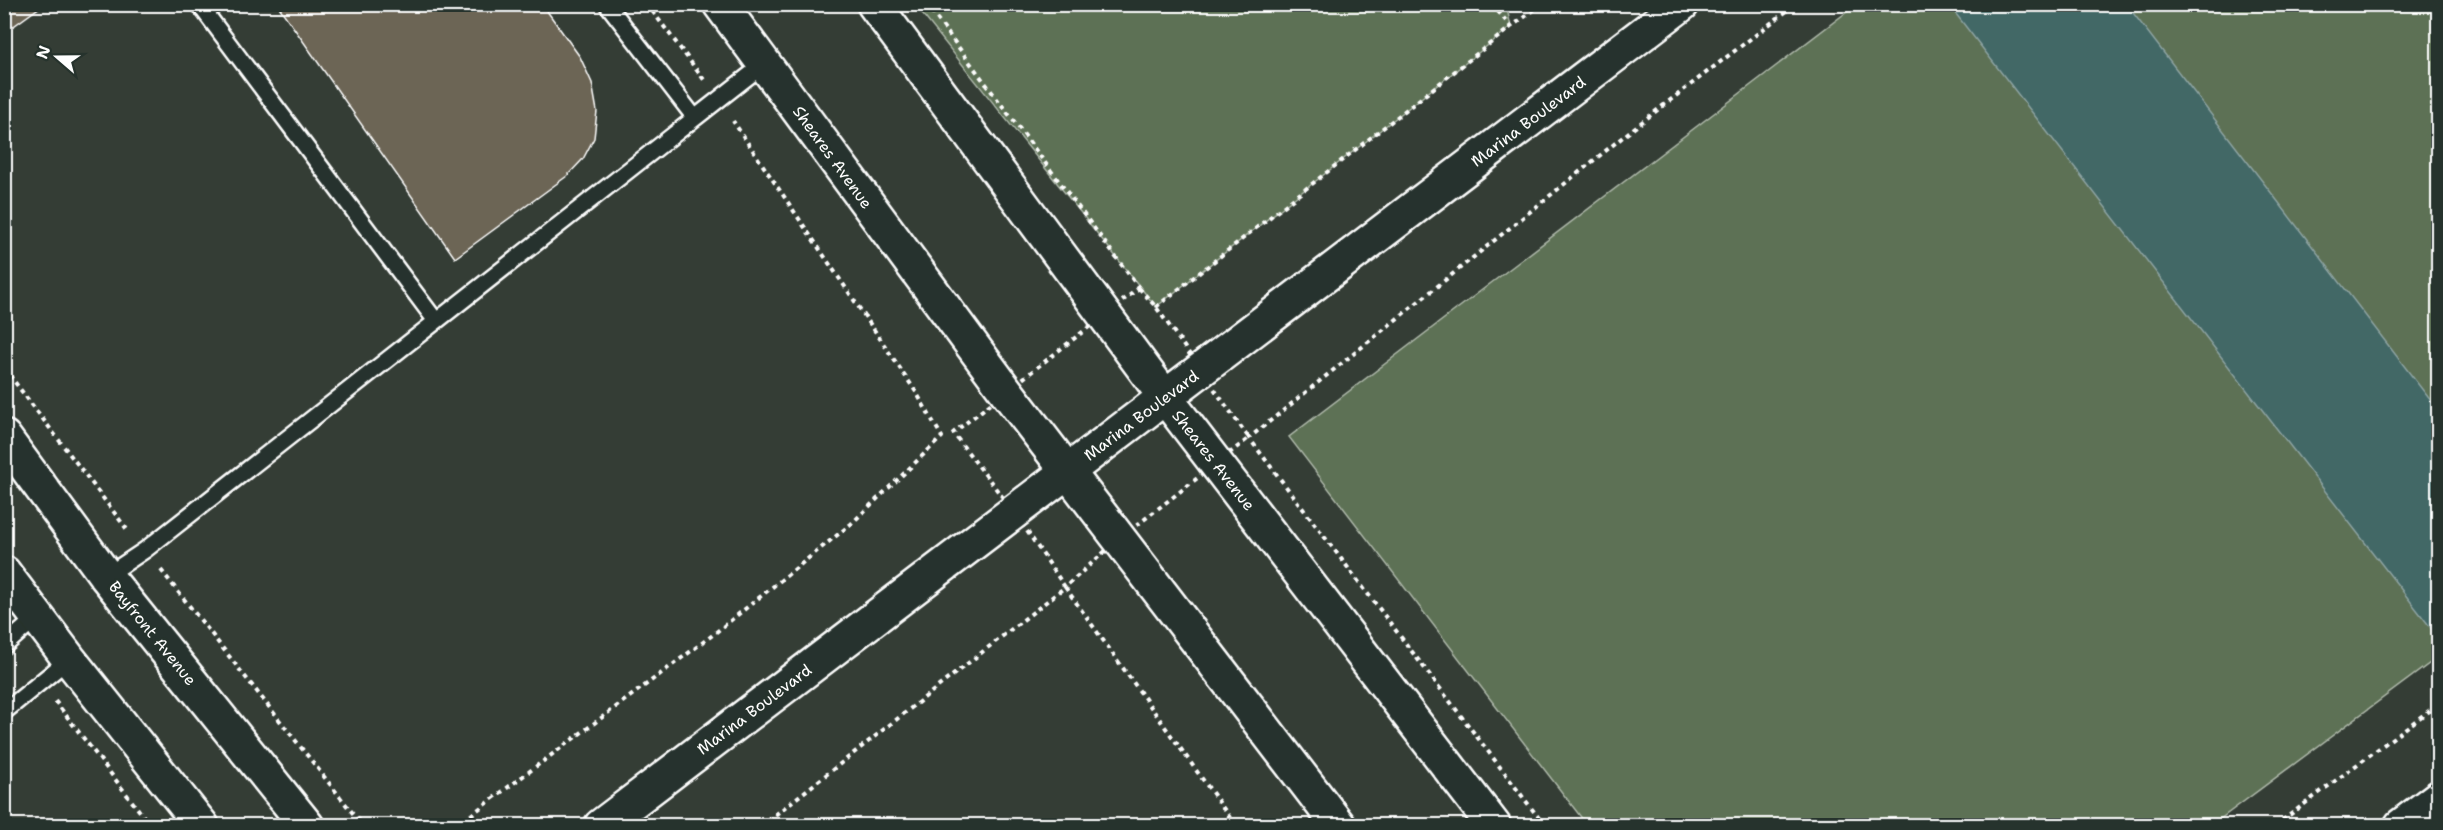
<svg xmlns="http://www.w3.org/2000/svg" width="2443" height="830" viewBox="0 0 2443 830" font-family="'Shantell Sans',sans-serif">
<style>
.green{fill:#5d7154;stroke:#aeb8aa;stroke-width:1.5}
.water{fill:#426766;stroke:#8ea4a3;stroke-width:1.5}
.building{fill:#6c6555;stroke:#fff;stroke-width:1.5}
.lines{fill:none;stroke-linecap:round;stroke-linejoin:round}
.lane-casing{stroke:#fff;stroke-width:20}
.secondary-casing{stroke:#fff;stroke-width:38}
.primary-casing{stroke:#fff;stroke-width:38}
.path{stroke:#fff;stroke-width:4;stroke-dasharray:4.5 4.5;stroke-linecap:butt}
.lane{stroke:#26332d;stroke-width:15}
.secondary{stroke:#26332d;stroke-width:33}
.primary{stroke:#26332d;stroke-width:33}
.labels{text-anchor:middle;stroke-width:5;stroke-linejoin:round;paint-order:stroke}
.street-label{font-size:16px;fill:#fff;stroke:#26332d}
</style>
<rect width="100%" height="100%" fill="#343d35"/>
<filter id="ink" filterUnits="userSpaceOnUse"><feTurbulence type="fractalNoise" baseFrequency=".0167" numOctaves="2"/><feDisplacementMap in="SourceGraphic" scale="12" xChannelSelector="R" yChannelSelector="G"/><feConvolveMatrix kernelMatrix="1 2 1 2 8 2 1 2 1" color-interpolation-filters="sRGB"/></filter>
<g filter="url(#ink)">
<!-- green -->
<path class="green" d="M1506 4 1511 27 1156 307 915 5Z
M1856 5H2438V657L2212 825H1587L1289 437Z"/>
<!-- water -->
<path class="water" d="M1949 5H2127L2438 410V637Z"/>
<!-- building -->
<path class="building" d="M4 4H44L4 33Z
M277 4H542L580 57 592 83 597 111 594 138 583 159 567 176 455 258Z"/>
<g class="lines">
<!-- lane casing -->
<g class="lane-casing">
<path id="lane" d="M199 4 436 321
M695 118 764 64
M106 576 145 550 695 118 607 4
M4 646 37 617
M4 712 69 659"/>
</g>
<!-- secondary casing -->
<g class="secondary-casing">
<path id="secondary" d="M4 437 106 576 307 826
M4 573 69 659 202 826"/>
</g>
<!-- primary casing -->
<g class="primary-casing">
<path id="primary" d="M720 4 1006 391 1339 826
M874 4 1165 397 1494 826
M601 826 1682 4
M2401 826 2438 798"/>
</g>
<!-- path -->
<path class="path" d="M647 4 705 81
M926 4 1139 288
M1492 4 1511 27
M1139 288 1156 307 1249 438 1119 539 1065 587 1014 512 953 433Z
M1156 307 1511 27 1542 4
M4 368 129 532
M161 570 363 826
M55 701 151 826
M456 826 710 637 851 524 942 437 916 392 733 121
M761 826 1065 587 1236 826
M1545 826 1249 438 1634 128 1796 4
M2275 826 2438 704"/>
<!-- lane -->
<use href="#lane" class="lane"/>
<!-- secondary -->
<use href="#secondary" class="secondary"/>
<!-- primary -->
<use href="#primary" class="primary"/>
</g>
</g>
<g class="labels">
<!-- street labels -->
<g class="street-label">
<text transform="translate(1528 121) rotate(-37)" y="6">Marina Boulevard</text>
<text transform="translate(833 157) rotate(54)" y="6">Sheares Avenue</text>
<text transform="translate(1141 415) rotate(-37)" y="6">Marina Boulevard</text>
<text transform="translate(1214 460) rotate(52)" y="6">Sheares Avenue</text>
<text transform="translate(153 633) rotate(51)" y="6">Bayfront Avenue</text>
<text transform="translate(754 709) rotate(-37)" y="6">Marina Boulevard</text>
</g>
</g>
<!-- margin -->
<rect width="2443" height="830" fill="none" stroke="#26332d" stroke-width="24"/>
<rect x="12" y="12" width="2419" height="806" fill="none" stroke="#fff" stroke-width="2" filter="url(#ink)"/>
<!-- north arrow -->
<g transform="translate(57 57) rotate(290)" stroke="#26332d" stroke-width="4.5" paint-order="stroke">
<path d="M0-4.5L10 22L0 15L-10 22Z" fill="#ffffff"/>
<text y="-9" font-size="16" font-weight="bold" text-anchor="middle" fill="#ffffff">N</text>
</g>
</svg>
